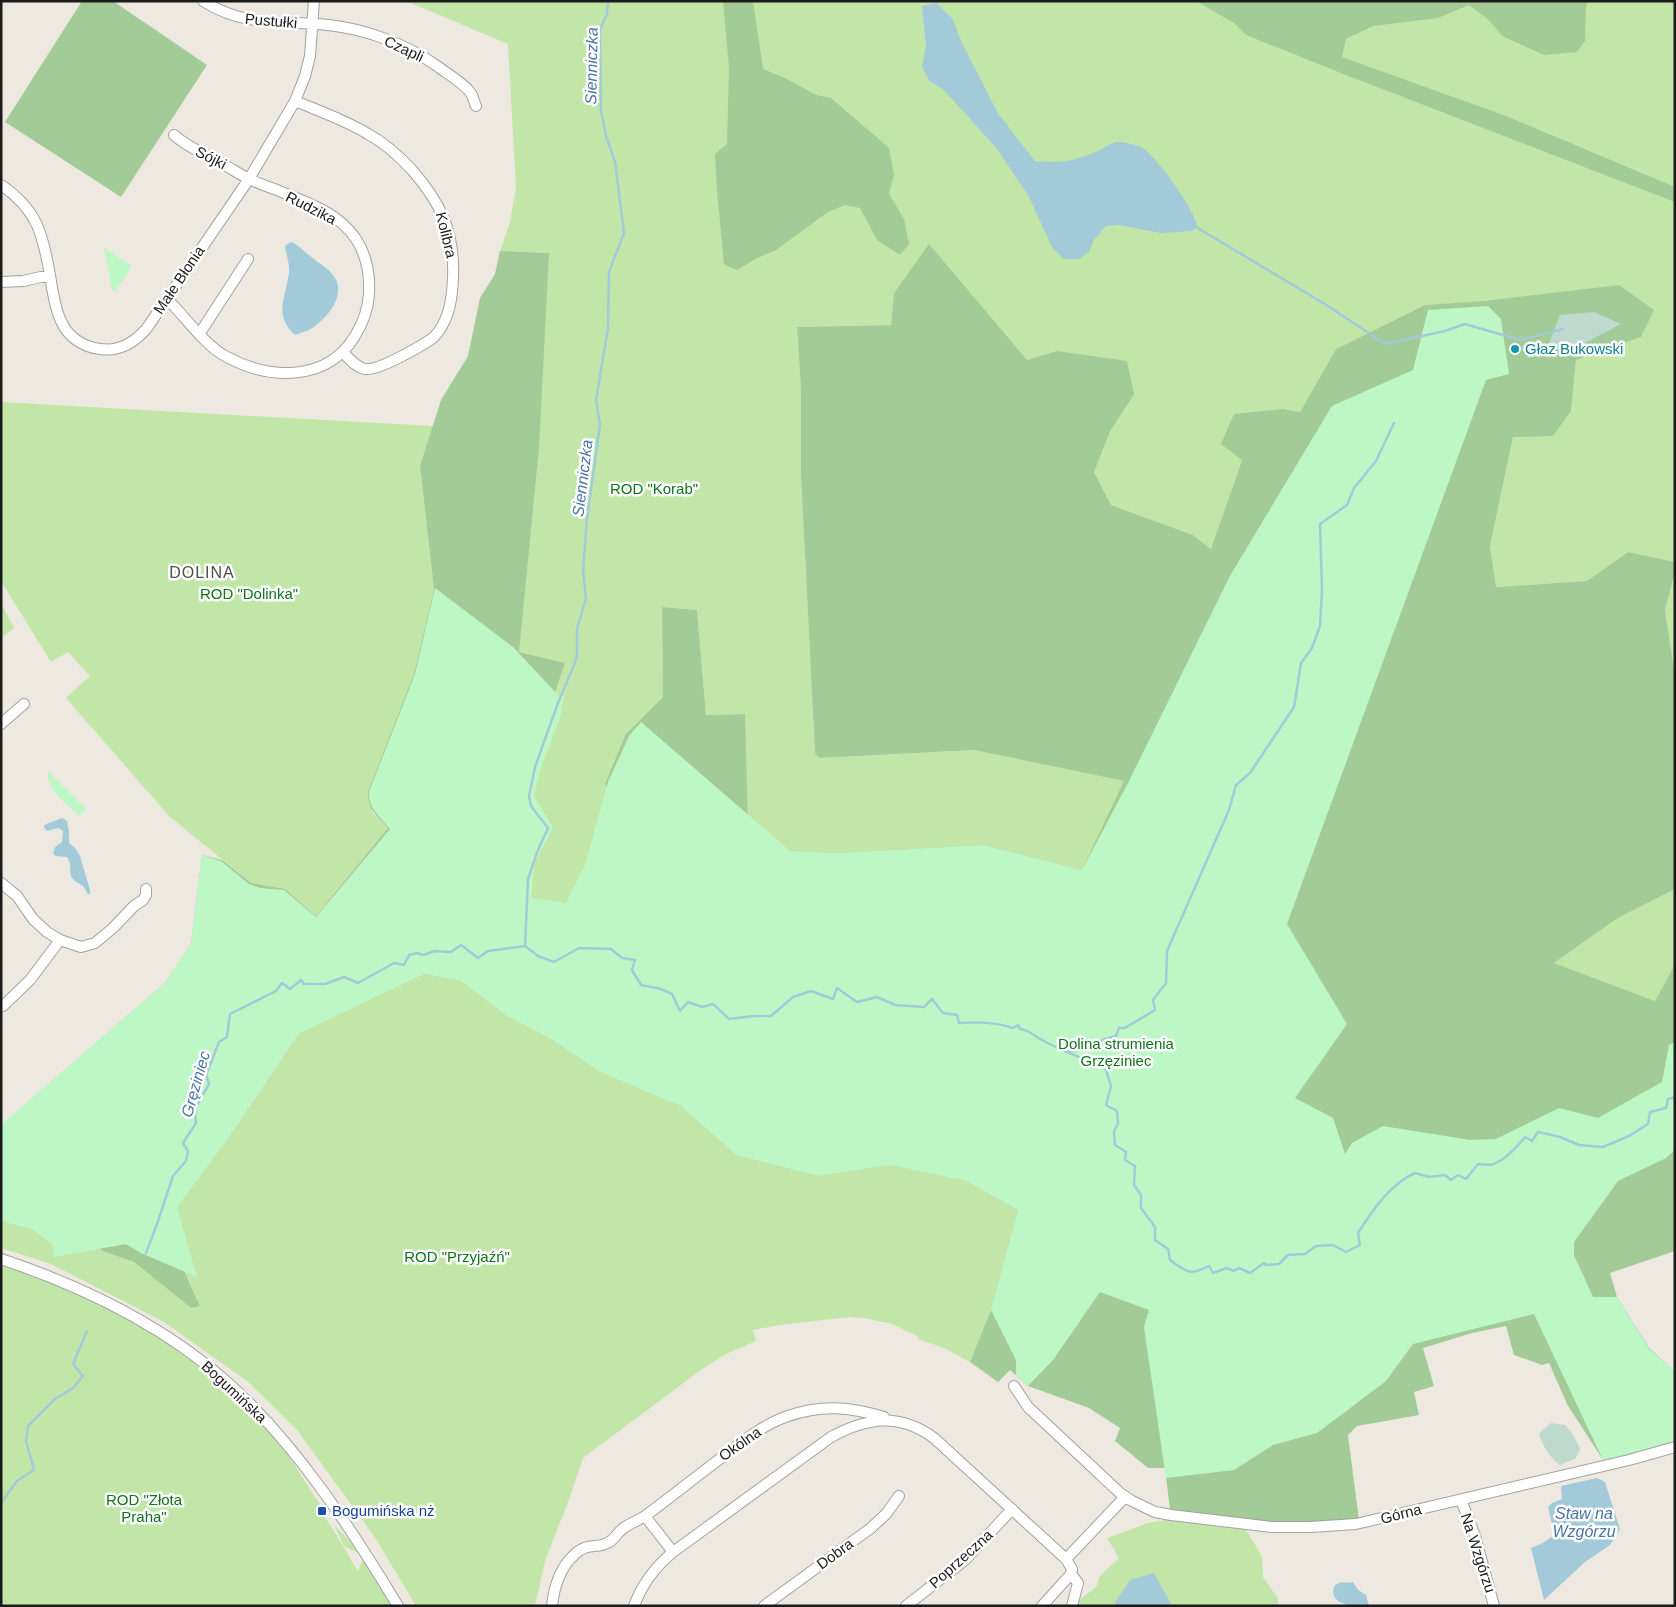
<svg xmlns="http://www.w3.org/2000/svg" width="1676" height="1607" viewBox="0 0 1676 1607" font-family="Helvetica,sans-serif">
<style>
.grass{fill:#c2e6a8}
.forest{fill:#a3cb97}
.wetland{fill:#bedacf}
.park{fill:#bef7c6}
.water{fill:#a2cad9}
.lines{fill:none;stroke-linecap:round;stroke-linejoin:round}
.stream{stroke:#a2cad9;stroke-width:2.5}
.minor-casing{stroke:#a2a2a2;stroke-width:12}
.minor{stroke:#fff;stroke-width:10}
.culture-dot{fill:#0f9aa8;stroke:#fff;stroke-width:2}
.transit-dot{fill:#1a4fb4;stroke:#fff;stroke-width:2}
.labels{text-anchor:middle;stroke-width:5;stroke-linejoin:round;paint-order:stroke}
.street-label{font-size:15px;fill:#1b1b1b;stroke:#fff}
.culture-label{font-size:15px;fill:#0d838f;stroke:#fff;text-anchor:start}
.park-label{font-size:15px;fill:#0f741d;stroke:#fff}
.transit-label{font-size:15px;fill:#164399;stroke:#fff;text-anchor:start}
.water-label{font-size:16px;font-style:italic;fill:#4c74a7;stroke:#fff}
.neighbourhood-label{font-size:16px;letter-spacing:1px;fill:#4e4e4e;stroke:#fff}
</style>
<rect width="100%" height="100%" fill="#ede9e1"/>
<!-- grass -->
<path class="grass" d="M406 1H1675V562L1628 552 1587 581 1496 587 1490 546 1513 437 1571 411 1576 360 1641 337 1485 302 1425 305 1336 349 1300 412 1283 409 1242 460 1211 549 1193 535 1111 505 1094 472 1110 432 1134 394 1058 351 1027 360 929 245 894 293 891 325 797 327 801 389V476L815 753 819 758 974 750 1125 781 1082 871 983 845 838 853 790 851 735 888 745 714 706 715 697 610 662 607 663 697 626 734 615 799 573 904 530 897 520 882 541 735 565 663 519 652 549 253 500 251 510 222 516 187 508 44Z
M1 402 434 426 420 466 434 589 414 674 372 812 388 828 316 916 285 889 251 883 169 816 66 698 90 676 68 652 51 662 1 581Z
M1675 572V676L1665 610Z
M1 603 14 628 1 638Z
M1675 889V964L1655 1001 1554 963 1618 918Z
M424 974 461 981 507 1016 551 1039 600 1072 681 1106 736 1155 818 1176 890 1165 966 1181 1018 1210 991 1310 970 1362 944 1348 918 1339 919 1337 892 1324 864 1318 850 1317 780 1325 753 1330 756 1341 726 1354 701 1370 583 1458 568 1502 545 1561 535 1606H416L374 1536 297 1430 247 1381 164 1322 51 1264 1 1248V1125L105 1252 134 1262 191 1308 200 1305 174 1248 177 1208 224 1144 298 1034 288 1017Z
M1 1263C99 1297 191 1346 261 1424 268 1432 277 1441 284 1450 297 1467 307 1486 320 1504L317 1506C333 1527 344 1549 358 1571L363 1559 393 1606H1Z
M1171 1519 1246 1530 1262 1556 1263 1577 1277 1597 1279 1606H1077L1078 1601 1097 1586 1099 1577 1119 1558 1107 1538 1148 1523Z
M334 1525 355 1546 360 1554 344 1546Z"/>
<!-- forest -->
<path class="forest" d="M82 1H113L207 65 121 197 5 122Z
M723 1H753L763 69 785 78 816 95 831 98 889 148 894 174 889 194 904 219 909 244 900 255 877 240 860 208 845 205 828 212 776 250 757 258 737 270 724 264 717 191 715 154 727 144 729 68Z
M1196 1H1588L1586 7 1585 41 1577 52 1544 55 1502 36 1490 21 1469 5 1438 18 1373 26 1346 39 1342 57 1506 116 1675 187V202L1346 75 1246 35 1234 23Z
M929 244 1027 360 1057 351 1127 361 1134 394 1110 432 1094 472 1111 505 1193 535 1211 549 1242 460 1221 444 1234 414 1283 409 1300 412 1336 349 1425 305 1485 301 1619 285 1654 310 1641 337 1576 360 1571 411 1553 436 1513 437 1490 546 1496 587 1587 581 1628 552 1675 562V572L1665 610 1675 676V889L1618 918 1554 963 1655 1001 1675 964V1251L1610 1273 1617 1297 1649 1348 1673 1370 1675 1375V1442L1603 1460 1567 1404 1549 1363 1542 1365 1514 1355 1506 1326 1472 1333 1423 1348 1434 1386 1414 1392 1419 1415 1357 1426 1348 1435 1359 1520 1322 1523 1244 1521 1170 1510 1165 1468H1148L1115 1441 1120 1428 1089 1408 1028 1386 1010 1370 998 1382 970 1362 991 1310 1018 1210 966 1181 890 1165 818 1176 736 1155 681 1106 600 1072 551 1039 507 1016 461 981 423 974 316 988 224 1144 177 1208 174 1248 200 1306 191 1308 134 1262 105 1252 41 1211 29 1101 165 983 191 944 202 855 222 860 251 883 285 889 316 916 388 828C377 815 368 811 368 792L414 674 434 589 420 466 441 400 468 356 480 298 495 274 500 251 549 253 539 448 519 652 565 663 541 735 520 882 531 897 573 904 615 799 605 784 626 734 663 697 662 607 697 610 706 715 745 714 748 826 790 851 838 853 983 845 1082 870 1124 781 974 750 819 758 815 753 801 476V389L797 327 891 325 894 293Z"/>
<!-- wetland -->
<path class="wetland" d="M1594 312 1621 324 1585 343 1562 351 1548 346 1560 315Z
M1551 1423 1565 1425 1574 1436 1580 1449 1576 1458 1560 1465C1549 1457 1543 1446 1539 1434Z"/>
<!-- park -->
<path class="park" d="M104 248 132 266 115 292 112 290Z
M1488 306 1501 319 1509 374 1486 380 1287 924 1347 1024 1295 1098 1333 1118 1345 1154 1352 1143 1383 1126 1470 1140 1496 1139 1559 1108 1598 1118 1662 1082 1669 1045 1675 1042V1150L1666 1158 1618 1181 1574 1242V1255L1593 1297H1617L1649 1349 1673 1370 1675 1375V1442L1603 1460 1534 1314 1413 1344 1386 1381 1317 1433 1273 1445 1234 1470 1166 1478 1144 1327 1149 1310 1100 1292 1053 1360 1028 1386 1016 1375V1360L991 1310 1018 1210 966 1181 890 1165 818 1176 736 1155 681 1106 600 1072 551 1039 507 1016 461 981 424 974 298 1034 224 1144 177 1208 197 1277 141 1253 126 1244 54 1257 52 1244 32 1229 1 1221V1125L165 983 191 944 202 855 221 861 249 884 260 888 284 890 316 917 390 829C379 815 369 810 369 792L415 674 435 588 513 647 559 696H564L560 718 540 771 534 796 553 828 535 862 531 897 566 903 585 865 608 782 629 736 641 722 790 851 838 853 983 845 1082 870 1129 781 1230 576 1332 406 1413 370 1428 310Z
M48 771 86 809 79 816C67 804 46 790 48 771Z"/>
<!-- water -->
<path class="water" d="M936 3 952 18 963 45 999 115 1035 161C1060 164 1075 161 1098 151 1104 148 1112 142 1119 142 1124 142 1136 145 1141 147 1157 157 1191 205 1197 224L1193 231 1161 233 1119 225 1106 226 1094 240 1089 252 1079 259H1064L1052 247 1028 195 997 149 944 90 929 81 922 67 926 46 922 6Z
M291 242C299 245 302 250 309 255 318 263 333 270 337 282 343 301 324 321 309 330 305 332 299 333 295 335 273 315 286 297 289 273 290 265 286 254 285 246Z
M62 818 67 821 69 832V843L76 849 80 856 90 890V895L87 893C83 882 78 885 72 878 68 871 73 865 67 857L56 856 53 854 55 847 62 842 63 831 58 828 47 831 44 827V825Z
M1597 1478 1605 1482 1620 1529 1610 1545 1585 1562 1544 1600 1531 1548 1543 1543 1553 1536V1528L1548 1507 1552 1503 1562 1499 1561 1486Z
M1154 1573 1172 1606H1115L1116 1601 1130 1580Z
M1353 1582 1358 1590 1366 1595 1369 1606C1358 1606 1333 1607 1333 1591 1334 1587 1334 1586 1337 1584 1341 1581 1348 1584 1353 1582Z"/>
<g class="lines">
<!-- stream -->
<path class="stream" d="M1196 227 1328 306 1385 344 1445 331 1465 324 1520 340 1563 329
M525 946 528 879 538 850 548 828 531 806 529 796 535 767 558 703 574 665 577 655V629L586 598 583 570 585 545 587 518 600 425 596 400 608 328 609 272 624 233 615 162 606 136 601 111 600 30 607 14 608 1
M1066 1052 1085 1050 1102 1040 1116 1036 1119 1028H1125L1155 1010 1153 1000 1166 983 1167 951 1229 810 1236 785 1250 773 1294 707 1301 663 1312 648 1320 626 1322 590 1320 524 1347 505 1354 488 1376 461 1394 423
M146 1253 157 1224 173 1176 186 1161 188 1151 183 1143 196 1123 195 1109 209 1084 206 1075 219 1042 227 1037 230 1014 276 991 282 983 290 989 301 980 304 984H325L344 977 358 983 394 963 404 965 409 955 417 953 423 955 435 951 451 952 461 945 478 958 488 951 525 946 538 956 554 962 579 948 611 949 622 958 635 960 632 970 641 985 661 989 672 994 680 1011 688 1002 702 1007 713 1004 729 1019 754 1016H771L793 997 811 991 833 999 837 988 857 1002 877 997 895 1005 924 1007 932 999 943 1013 957 1015 959 1023C978 1022 995 1022 1013 1028L1018 1025 1020 1029C1028 1029 1035 1037 1042 1040 1062 1051 1083 1059 1105 1067L1111 1086 1106 1105 1117 1111 1118 1124 1114 1131 1115 1145 1126 1152 1125 1160 1135 1166 1134 1185 1141 1195V1208L1155 1227V1240L1168 1249 1170 1260C1187 1272 1189 1276 1209 1266L1213 1273 1227 1268 1234 1271 1239 1268 1250 1273 1264 1263 1266 1265 1279 1264 1288 1255 1305 1254 1316 1246 1333 1245 1346 1252 1360 1245 1358 1233C1372 1211 1390 1184 1415 1173L1429 1177 1445 1175 1451 1180 1458 1175 1466 1179 1478 1164C1482 1164 1487 1165 1490 1165 1504 1162 1517 1147 1525 1137L1532 1141 1538 1132 1560 1137 1579 1145 1603 1147 1629 1136 1648 1124 1650 1112 1666 1108 1668 1099 1675 1097
M1 1503 17 1481 34 1470 26 1441 28 1426 55 1399 73 1388 83 1376 73 1364 87 1331"/>
<!-- minor casing -->
<g class="minor-casing">
<path id="minor" d="M203 1C246 28 281 20 328 25 366 29 406 44 437 66 448 74 462 82 470 92 473 96 474 102 476 106
M295 101C319 111 345 120 368 134 385 143 399 156 412 170 441 203 455 233 453 278 452 300 449 322 433 338 421 346 379 371 365 369 356 367 349 359 343 352
M1 185C16 195 29 208 37 225 45 244 49 267 52 288 54 299 56 311 61 321 68 337 83 347 100 349 119 352 135 342 147 328L249 179 295 101 305 76 310 56 314 1
M1 282 23 281 50 275
M166 300 173 305C188 321 207 347 227 357 270 380 327 382 355 336 363 323 368 310 369 294 370 275 367 256 356 239 337 211 307 203 277 190 268 187 258 183 249 179 239 174 229 167 219 162 203 153 187 147 174 135
M200 333 248 259
M1 724 24 704
M1 883 17 896 33 919 47 932 60 940 81 947 95 943 113 928 134 906 143 900 146 895V889
M3 1006 30 980 60 940
M1 1259C82 1286 161 1324 226 1381 294 1441 351 1528 398 1606
M1014 1386 1028 1407 1120 1493 1132 1501 1155 1512 1171 1515 1272 1527H1310L1356 1524 1629 1460 1675 1447
M1461 1500 1475 1536 1494 1606
M645 1516 673 1552
M1066 1559 1125 1497
M1071 1574 1078 1583 1072 1606
M552 1606C554 1587 560 1568 574 1555 588 1541 597 1550 609 1542 615 1539 618 1531 625 1527 631 1523 639 1520 645 1516 675 1494 703 1471 733 1449 750 1436 767 1423 788 1416 822 1404 850 1407 884 1417
M634 1606C642 1584 655 1567 673 1552L831 1437C868 1417 899 1413 934 1438L1066 1559 1072 1569 1071 1574 1042 1606
M764 1606 871 1528 886 1514 899 1496
M906 1606 965 1560 1012 1509"/>
</g>
<!-- minor -->
<use href="#minor" class="minor"/>
</g>
<!-- markers -->
<circle class="culture-dot" cx="1515" cy="349" r="5"/>
<rect class="transit-dot" x="317" y="1506" width="10" height="10" rx="2.5"/>
<g class="labels">
<!-- street labels -->
<g class="street-label">
<text transform="translate(271 21) rotate(5)" y="5">Pustułki</text>
<text transform="translate(404 49) rotate(25)" y="5">Czapli</text>
<text transform="translate(211 158) rotate(27)" y="5">Sójki</text>
<text transform="translate(311 208) rotate(27)" y="5">Rudzika</text>
<text transform="translate(446 235) rotate(76)" y="5">Kolibra</text>
<text transform="translate(179 280) rotate(-56)" y="5">Małe Błonia</text>
<text transform="translate(234 1392) rotate(43)" y="5">Bogumińska</text>
<text transform="translate(740 1444) rotate(-35)" y="5">Okólna</text>
<text transform="translate(1401 1514) rotate(-14)" y="5">Górna</text>
<text transform="translate(1478 1553) rotate(72)" y="5">Na Wzgórzu</text>
<text transform="translate(835 1554) rotate(-36)" y="5">Dobra</text>
<text transform="translate(961 1559) rotate(-42)" y="5">Poprzeczna</text>
</g>
<!-- culture labels -->
<g class="culture-label">
<text x="1525" y="354">Głaz Bukowski</text>
</g>
<!-- park labels -->
<g class="park-label">
<text x="654" y="494">ROD "Korab"</text>
<text x="249" y="599">ROD "Dolinka"</text>
<text x="1116" y="1049">Dolina strumienia<tspan x="1116" dy="17">Grzęziniec</tspan></text>
<text x="457" y="1262">ROD "Przyjaźń"</text>
<text x="144" y="1505">ROD "Złota<tspan x="144" dy="17">Praha"</tspan></text>
</g>
<!-- transit labels -->
<g class="transit-label">
<text x="332" y="1516">Bogumińska nż</text>
</g>
<!-- water labels -->
<g class="water-label">
<text transform="translate(591 66) rotate(-89)" y="6">Sienniczka</text>
<text transform="translate(582 478) rotate(-83)" y="6">Sienniczka</text>
<text transform="translate(195 1084) rotate(-74)" y="6">Gręziniec</text>
<text x="1584" y="1519">Staw na<tspan x="1584" dy="18">Wzgórzu</tspan></text>
</g>
<!-- neighbourhood labels -->
<g class="neighbourhood-label">
<text x="202" y="578">DOLINA</text>
</g>
</g>
<!-- border -->
<rect width="1676" height="1607" fill="none" stroke="#1b1b1b" stroke-width="5"/>
</svg>
